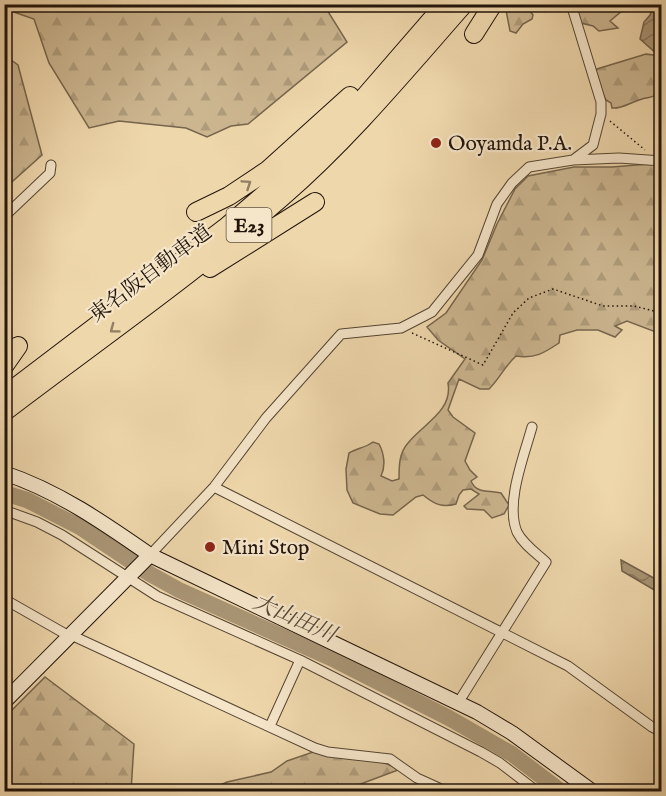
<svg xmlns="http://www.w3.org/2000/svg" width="666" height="796" viewBox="0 0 666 796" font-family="'IM FELL English','Noto Serif JP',serif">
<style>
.forest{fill:url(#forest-firs);stroke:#76654d;stroke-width:1.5}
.water{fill:url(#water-waves);stroke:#73614a;stroke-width:1.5}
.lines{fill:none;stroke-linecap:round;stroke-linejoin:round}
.river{stroke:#a99575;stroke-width:16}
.street-casing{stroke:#544532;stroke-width:11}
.secondary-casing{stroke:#21140a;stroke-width:16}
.highway-casing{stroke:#21140a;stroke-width:20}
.path{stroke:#21140a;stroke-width:1.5;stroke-dasharray:1.5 3;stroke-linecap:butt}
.street{stroke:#f5e5c9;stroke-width:9}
.secondary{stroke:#f5e5c9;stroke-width:14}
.highway{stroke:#efd7ac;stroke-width:18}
.oneway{stroke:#927f63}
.poi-dot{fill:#8f2418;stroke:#f5e5c9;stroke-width:2}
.labels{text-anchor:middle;stroke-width:4.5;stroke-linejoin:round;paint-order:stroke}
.shield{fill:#f5e5c9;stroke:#615343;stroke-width:1.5}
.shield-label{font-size:20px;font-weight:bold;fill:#21140a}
.poi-label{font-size:21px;fill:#21140a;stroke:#f5e5c9;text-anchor:start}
.street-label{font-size:21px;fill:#21140a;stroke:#f5e5c9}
.water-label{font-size:22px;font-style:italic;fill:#574835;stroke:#f5e5c9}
</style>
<defs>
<pattern id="forest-firs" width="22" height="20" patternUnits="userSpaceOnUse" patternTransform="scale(1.5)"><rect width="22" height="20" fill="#ccb690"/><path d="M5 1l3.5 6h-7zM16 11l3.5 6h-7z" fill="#af9c7b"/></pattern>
<pattern id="water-waves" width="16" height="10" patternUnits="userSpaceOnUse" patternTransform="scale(1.5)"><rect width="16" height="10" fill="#a99575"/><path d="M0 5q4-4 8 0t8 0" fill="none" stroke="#89785e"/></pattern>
</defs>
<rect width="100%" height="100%" fill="#efd7ac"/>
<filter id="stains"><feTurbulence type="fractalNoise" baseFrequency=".00333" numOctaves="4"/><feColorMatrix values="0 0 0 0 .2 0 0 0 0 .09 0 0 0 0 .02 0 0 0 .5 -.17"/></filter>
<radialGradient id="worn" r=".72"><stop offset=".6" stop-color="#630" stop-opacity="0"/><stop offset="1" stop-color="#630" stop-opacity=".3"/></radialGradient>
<!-- forest -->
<path class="forest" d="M4 5H324L347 42 248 124 231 126 207 137 186 128 119 121 89 128 49 63 34 19 8 10Z
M505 5H532L530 11 533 15 532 19 523 24 516 33 510 31Z
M575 5H629L610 21 618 28 599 31 593 26 581 23Z
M646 54 661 56V93C652 99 649 96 639 100 629 103 622 109 612 108L611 103 606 100 593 74 597 69Z
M4 55 18 65 42 155 5 188Z
M661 163V334L627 321 615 326 622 330 615 337 598 330H577L560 335 559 343C544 353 535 359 516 356 504 367 500 378 489 389H480L459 379 448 410 453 417 475 433 465 461 470 470 477 477 471 481C476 494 489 490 501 493L509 505 504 514 492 518 484 510 467 509 464 506 479 494 471 489 463 490 459 495 456 504C442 508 434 504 423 495L416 497 393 515 380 514 353 503 347 490 346 469 349 453C357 448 365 448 373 442L379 444C384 453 386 466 381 476L392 481 399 479C399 466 399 453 408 443 423 424 453 411 448 383L465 359 438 340 427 327 446 313 482 260 497 224 515 189 528 176 574 167H612Z
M45 677 134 744 131 791H5V717Z
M313 752C339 760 378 754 398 770L342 791 216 792V787L227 782 271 772 287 761Z"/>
<!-- water -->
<path class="water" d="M654 4 661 5V55H658L640 39 644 22 650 15Z
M621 560 661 582V594L622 571Z"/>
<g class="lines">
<!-- river -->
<path class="river" d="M4 493 27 500 80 527 150 574 179 590 335 660 449 718 512 754 562 792"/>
<!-- street casing -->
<g class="street-casing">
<path id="street" d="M573 160 619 158 662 161
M4 219 9 212 50 173 51 165
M214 487 568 666 652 727 662 732
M4 510 37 522 62 535 157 596 300 660 481 752 500 763 538 792
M150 555 214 487 266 418 341 334 401 328 432 312 478 255 497 204 512 183 529 167 573 160 593 145 601 114V102L571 4
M4 599 69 636
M71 635 315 748 328 752 390 759 417 778 448 792
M458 703 546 562C536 553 523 544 517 532 505 503 524 456 532 427
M270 726 300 660"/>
</g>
<!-- secondary casing -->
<g class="secondary-casing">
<path id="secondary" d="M4 473C58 491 104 523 150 555L477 712 512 733 593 792
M4 702 150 555"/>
</g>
<!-- highway casing -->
<g class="highway-casing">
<path id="highway" d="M474 34 493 4
M196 212 229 196 268 170 350 96
M210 268 315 202
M4 366 18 346
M4 396 225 228 273 187 361 101 445 4
M4 412C97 341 194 274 282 197 349 139 405 71 464 4"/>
</g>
<!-- path -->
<path class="path" d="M610 121 645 150
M412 333 483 365 513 313 529 298 553 289 603 306H634L662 313"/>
<!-- street -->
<use href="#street" class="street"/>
<!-- secondary -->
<use href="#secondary" class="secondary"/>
<!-- highway -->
<use href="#highway" class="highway"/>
</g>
<!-- one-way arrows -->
<defs><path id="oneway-chevron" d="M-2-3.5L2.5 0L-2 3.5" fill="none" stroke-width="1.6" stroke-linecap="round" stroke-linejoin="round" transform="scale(1.5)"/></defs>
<g class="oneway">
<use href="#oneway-chevron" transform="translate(247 184) rotate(-34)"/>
<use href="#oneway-chevron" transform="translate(114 329) rotate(143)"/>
</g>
<!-- markers -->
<g class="poi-dot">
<circle cx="436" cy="143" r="6"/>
<circle cx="210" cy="547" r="6"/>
</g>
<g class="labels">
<!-- shield labels -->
<rect class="shield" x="226.5" y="208" width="45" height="34" rx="4.5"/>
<g class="shield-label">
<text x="249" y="232">E23</text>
</g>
<!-- poi labels -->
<g class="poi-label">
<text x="448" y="150">Ooyamda P.A.</text>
<text x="222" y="554">Mini Stop</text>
</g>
<!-- street labels -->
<g class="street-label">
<text transform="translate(150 273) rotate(-37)" y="7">東名阪自動車道</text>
</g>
<!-- water labels -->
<g class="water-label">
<text transform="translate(295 617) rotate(24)" y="8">大山田川</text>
</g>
</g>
<!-- margin -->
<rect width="666" height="796" fill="none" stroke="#efd7ac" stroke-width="24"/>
<rect x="6" y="6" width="654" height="784" fill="none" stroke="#21140a" stroke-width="3"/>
<rect x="12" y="12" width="642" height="772" fill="none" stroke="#21140a" stroke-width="1.5"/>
<rect width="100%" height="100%" filter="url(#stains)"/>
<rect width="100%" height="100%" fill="url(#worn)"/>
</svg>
